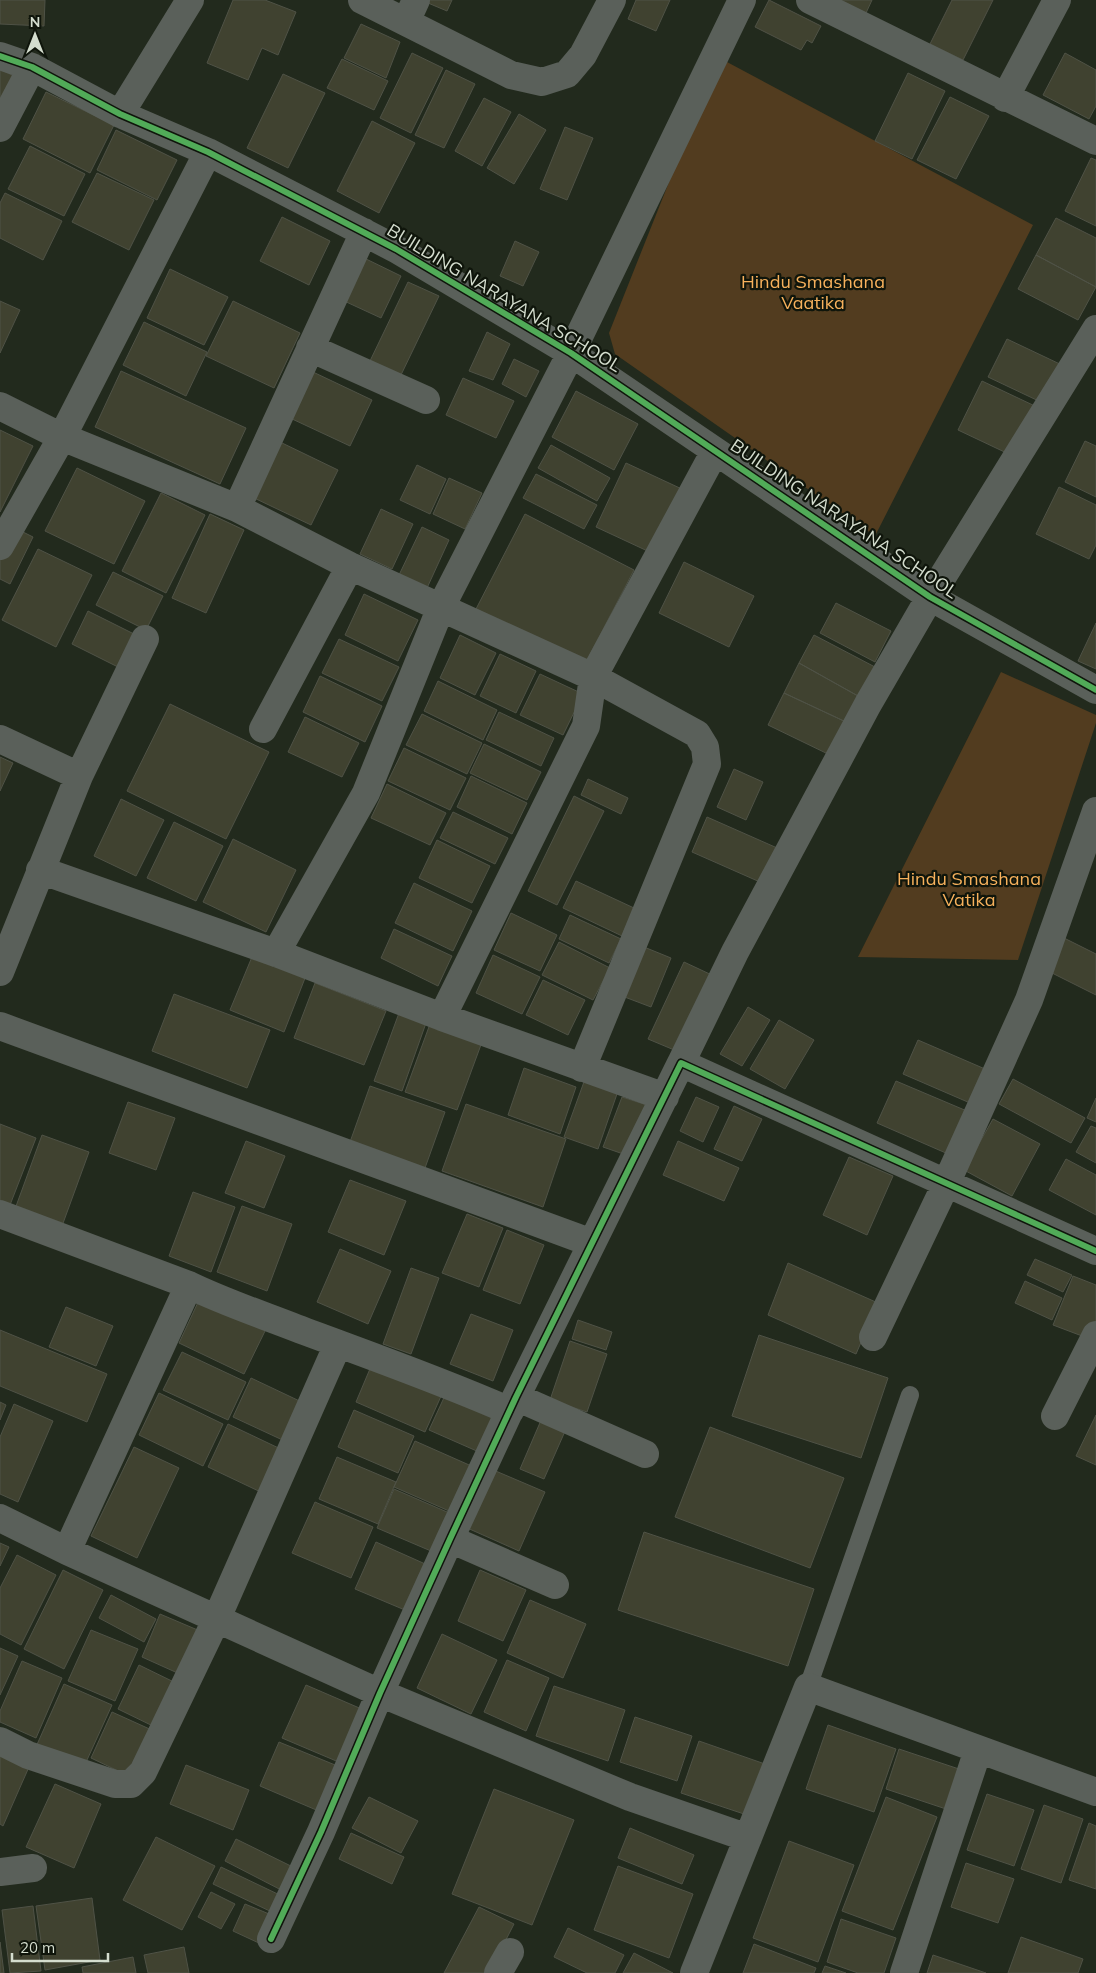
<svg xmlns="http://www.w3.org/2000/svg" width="1096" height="1973" viewBox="0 0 1096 1973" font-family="Mulish,sans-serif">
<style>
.green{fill:#523c1f}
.building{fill:#404230;stroke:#4f5246}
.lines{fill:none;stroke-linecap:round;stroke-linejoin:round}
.service{stroke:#5a605a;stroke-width:18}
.minor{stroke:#5a605a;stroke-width:28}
.cycleway-casing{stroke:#0f150b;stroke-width:9}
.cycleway{stroke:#51ab58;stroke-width:6}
.labels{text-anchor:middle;stroke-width:4.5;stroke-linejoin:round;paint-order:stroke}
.park-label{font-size:18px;fill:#f7b15c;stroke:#0f150b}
.street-label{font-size:18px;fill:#d4ddce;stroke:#0f150b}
</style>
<rect width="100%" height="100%" fill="#222a1d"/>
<!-- green -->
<path class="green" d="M727 62 1033 225 875 536 615 354 609 333 681 152Z
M1001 672 1096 715V723L1018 960 858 957Z"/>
<!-- building -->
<path class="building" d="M0 0H45L44 26 0 24Z
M233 0H265L296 12 278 55 262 48 248 80 207 63Z
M429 0H452L447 11 428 3Z
M636 0H670L656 31 628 19Z
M769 0 821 26 812 43 807 40 801 50 755 27Z
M838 0H872L866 13Z
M952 0H993L963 60 930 44Z
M361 24 400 42 386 78 344 58Z
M412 53 443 68 411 133 380 118Z
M1065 53 1096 70V106L1089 119 1043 95Z
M342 59 388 81 374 110 327 88Z
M0 69 16 77 0 109Z
M446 70 475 84 444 148 415 135Z
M908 73 945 91 912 159 875 141Z
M283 74 325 93 288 168 247 148Z
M46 92 114 125 90 173 23 139Z
M950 97 989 116 956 179 917 160Z
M484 98 511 112 482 166 455 151Z
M519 114 546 130 514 184 487 168Z
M372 121 415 143 379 213 337 191Z
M565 127 593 138 567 200 540 189Z
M116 130 177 160 157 200 97 170Z
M30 146 85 174 64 216 8 189Z
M1091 158 1096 160V226L1065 211Z
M97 173 154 200 129 250 72 222Z
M5 193 62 221 43 260 0 238V203Z
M282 217 330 241 309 285 260 261Z
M1056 218 1096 238V287L1036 255Z
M515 241 539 252 523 286 500 276Z
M1036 255 1096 287 1078 320 1018 289Z
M362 257 401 276 381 318 342 300Z
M170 269 228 297 204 345 147 318Z
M408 282 439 296 400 377 369 363Z
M0 301 20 310 0 353Z
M233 301 300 333 274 388 206 356Z
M144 322 207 352 186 396 123 365Z
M487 332 510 344 493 380 469 371Z
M1007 339 1064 366 1045 404 988 377Z
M514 359 539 371 526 397 502 384Z
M121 371 246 428 220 484 95 427Z
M313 372 372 400 350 446 290 418Z
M463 378 514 401 496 438 446 415Z
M982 381 1037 407 1013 456 958 430Z
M576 391 638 424 614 470 552 437Z
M0 430 33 446 0 512Z
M1085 441 1096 446V497L1065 482Z
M280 442 338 470 311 525 252 497Z
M551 445 610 478 597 501 538 468Z
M626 463 684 490 654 554 596 527Z
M417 465 446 479 430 514 400 500Z
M77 468 145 501 114 564 45 531Z
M536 474 597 505 584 529 523 498Z
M449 478 482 493 465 529 433 514Z
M1059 487 1096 505V545L1089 559 1036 534Z
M161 493 205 515 166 593 122 571Z
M381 509 413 524 392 569 360 554Z
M210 514 244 530 206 613 172 598Z
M525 514 634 570 585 664 476 609Z
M13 527 33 537 10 584 0 579V553Z
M422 527 449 540 427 588 399 575Z
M38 549 92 575 56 647 2 620Z
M684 562 754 596 729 647 659 613Z
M113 572 163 596 146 630 96 605Z
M364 594 418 620 398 661 345 635Z
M836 603 891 631 875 662 820 633Z
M88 611 136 635 120 668 72 644Z
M1096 623V669L1078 661Z
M460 635 496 653 475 695 440 678Z
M814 635 875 667 858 696 799 663Z
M339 639 399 667 382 701 322 673Z
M500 654 536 671 516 713 480 696Z
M799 663 858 696 846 722 784 693Z
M540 674 583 694 563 735 520 715Z
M320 676 382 706 365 742 303 712Z
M438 681 497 710 483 740 424 711Z
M784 693 846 722 830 755 768 725Z
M170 704 269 752 226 839 127 791Z
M499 712 554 738 541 766 486 740Z
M422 714 482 743 467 774 406 745Z
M305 717 359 743 342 777 288 752Z
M484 744 541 772 527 800 470 773Z
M404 748 466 778 450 810 388 781Z
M0 757 13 763 0 791Z
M734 769 763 782 746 820 717 807Z
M471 776 527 803 512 834 457 807Z
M588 779 628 798 621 814 581 795Z
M387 784 446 813 430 845 371 818Z
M574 796 604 811 557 905 528 891Z
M121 799 164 820 136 876 94 856Z
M453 812 508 838 495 864 440 838Z
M707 817 784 851 769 886 692 852Z
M174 822 223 846 196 901 147 878Z
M233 839 296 870 266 932 203 902Z
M437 840 490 866 472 903 419 878Z
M576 881 634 908 622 936 563 908Z
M414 883 472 911 453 951 395 923Z
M511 913 557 935 540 971 494 950Z
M570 915 621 939 609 963 559 939Z
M394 929 452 956 438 986 381 958Z
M1064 938 1096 954V995L1048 971Z
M559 942 610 968 593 1000 542 975Z
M644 947 671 958 651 1007 622 996Z
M254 952 307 973 284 1032 230 1010Z
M493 955 540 977 522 1014 476 993Z
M684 962 714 976 679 1052 648 1039Z
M543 980 585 1000 568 1035 526 1015Z
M315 983 386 1011 364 1065 294 1038Z
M174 994 270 1030 247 1088 152 1051Z
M748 1007 770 1020 742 1066 720 1054Z
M399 1013 426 1023 402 1091 374 1081Z
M779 1020 814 1040 785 1089 750 1069Z
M430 1024 482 1042 457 1110 405 1092Z
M918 1040 992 1072 977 1106 903 1074Z
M524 1068 576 1087 560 1134 508 1115Z
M585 1079 618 1091 598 1149 564 1137Z
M1013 1079 1085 1118 1071 1143 999 1104Z
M896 1081 974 1114 955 1157 877 1123Z
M370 1086 445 1112 425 1168 350 1142Z
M622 1097 650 1106 632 1157 603 1147Z
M696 1097 719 1107 703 1142 680 1131Z
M1096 1098V1122L1087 1118Z
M128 1102 175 1118 156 1170 109 1153Z
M466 1104 566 1139 543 1207 442 1171Z
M734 1106 762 1119 742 1161 714 1149Z
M993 1119 1040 1144 1012 1196 964 1170Z
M0 1124 36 1138 10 1205 0 1201Z
M1091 1126 1096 1128V1163L1076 1152Z
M42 1135 89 1152 62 1226 15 1209Z
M246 1141 285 1156 264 1208 225 1193Z
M678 1141 739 1168 724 1201 663 1175Z
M849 1157 893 1176 867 1235 823 1215Z
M1066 1159 1096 1175V1215L1049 1190Z
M350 1180 406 1201 384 1255 328 1232Z
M193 1192 235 1207 211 1272 169 1256Z
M242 1206 292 1224 267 1291 217 1272Z
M467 1214 503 1228 479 1287 442 1273Z
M507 1230 544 1245 520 1304 483 1290Z
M340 1249 391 1271 368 1324 317 1302Z
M1035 1259 1072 1275 1063 1292 1027 1275Z
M788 1263 878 1303 856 1354 768 1315Z
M411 1268 439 1278 411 1354 383 1344Z
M1073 1276 1096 1285V1324L1090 1339 1053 1325Z
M1025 1281 1062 1298 1052 1320 1015 1303Z
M200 1298 266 1329 244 1374 179 1343Z
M66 1307 113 1326 96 1366 49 1347Z
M471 1314 513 1330 493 1381 450 1364Z
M578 1320 612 1332 606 1350 572 1339Z
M0 1330 107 1374 87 1422 0 1386Z
M759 1335 888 1378 861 1458 732 1416Z
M570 1341 607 1354 587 1412 550 1400Z
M182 1352 246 1382 228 1420 163 1390Z
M372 1364 442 1394 425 1432 356 1402Z
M251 1378 308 1405 289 1443 233 1417Z
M448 1389 497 1411 479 1452 429 1430Z
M159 1393 223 1424 203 1466 139 1435Z
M0 1402 6 1405 0 1420Z
M14 1404 53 1421 18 1502 0 1494V1437Z
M354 1410 414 1436 398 1473 338 1447Z
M1096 1415V1465L1076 1456Z
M542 1418 566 1429 544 1479 520 1469Z
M228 1424 287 1452 267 1495 208 1467Z
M710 1427 844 1478 810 1568 675 1517Z
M415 1441 476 1468 456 1514 394 1487Z
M134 1447 179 1468 137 1558 91 1536Z
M337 1457 396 1482 378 1524 319 1499Z
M491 1469 545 1492 519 1551 465 1527Z
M394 1489 454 1515 438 1554 377 1528Z
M315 1502 373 1527 351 1578 292 1553Z
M644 1532 814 1589 788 1666 618 1610Z
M376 1542 432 1567 412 1613 355 1589Z
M0 1543 9 1547 0 1566Z
M17 1555 56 1575 21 1645 0 1634V1588Z
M63 1570 103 1590 64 1669 24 1649Z
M480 1570 526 1590 503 1641 458 1621Z
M111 1595 156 1619 144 1642 99 1618Z
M530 1600 586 1624 563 1678 507 1653Z
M160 1614 200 1631 182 1675 142 1657Z
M91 1630 138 1649 115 1701 68 1681Z
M442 1634 497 1660 471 1714 417 1688Z
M0 1648 18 1656 0 1695Z
M507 1660 549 1678 526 1731 484 1712Z
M22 1661 62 1678 36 1738 0 1722V1711Z
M139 1665 178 1684 157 1728 118 1709Z
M64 1684 112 1705 82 1771 35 1749Z
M306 1685 364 1710 341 1763 282 1738Z
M554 1686 625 1710 608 1761 536 1736Z
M112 1712 154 1731 133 1778 91 1758Z
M635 1717 692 1736 677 1781 620 1762Z
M828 1725 896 1749 874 1812 806 1789Z
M699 1741 765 1764 747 1815 681 1793Z
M279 1742 340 1767 321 1812 260 1786Z
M899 1749 959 1769 946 1809 886 1789Z
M0 1755 29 1767 3 1826 0 1824Z
M186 1765 249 1790 233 1830 170 1804Z
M55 1784 101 1804 74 1868 26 1847Z
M494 1789 574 1820 532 1925 452 1894Z
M987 1794 1034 1810 1014 1866 967 1850Z
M369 1797 418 1821 401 1853 352 1828Z
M886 1797 937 1817 893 1930 842 1911Z
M1044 1805 1083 1819 1061 1883 1021 1869Z
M1089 1823 1096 1826V1889L1069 1880Z
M630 1828 694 1855 682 1884 618 1858Z
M351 1833 404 1857 392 1884 339 1859Z
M156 1837 215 1866 182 1930 123 1900Z
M236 1839 299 1870 287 1893 225 1861Z
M789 1841 854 1865 818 1962 753 1938Z
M966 1863 1014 1879 998 1923 951 1907Z
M618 1866 693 1894 669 1958 594 1930Z
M221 1867 284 1897 276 1914 213 1884Z
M211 1892 235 1904 221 1929 198 1917Z
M92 1898 100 1960 45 1970 36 1906Z
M245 1904 274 1916 261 1944 233 1931Z
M33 1906 41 1971 10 1973 2 1910Z
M479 1907 514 1924 489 1973H444Z
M841 1919 896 1938 884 1973H858L827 1962Z
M568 1928 624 1955 615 1973H587L554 1957Z
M1021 1937 1083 1959 1078 1973H1008Z
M0 1942 4 1973H0Z
M754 1944 816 1968 814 1973H743Z
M184 1947 189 1973H148L144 1955Z
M634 1953 673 1973H623Z
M933 1955 986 1973H927Z
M133 1957 136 1973H83L82 1967Z
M825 1966 846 1973H822Z"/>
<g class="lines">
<!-- service -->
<path class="service" d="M808 1687 910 1395"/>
<!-- minor -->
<path class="minor" d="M362 0 511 75 542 82 567 74 583 55 612 0
M810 0 1096 141
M406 22 416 0
M0 56 32 67 120 114 208 152 396 249 571 353 930 597 1096 690
M1005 98 1057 0
M120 114 190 0
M0 128 32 67
M310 348 426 400
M0 406 62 437 237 508 350 566 593 677 586 726 442 1017
M237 508 364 232
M0 546 62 437 208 152
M263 729 350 566
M0 739 79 776
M40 870 276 953 442 1017 665 1097
M276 953 366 793 441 607 571 353 742 0
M0 972 79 776 145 639
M0 1026 592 1243
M681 1063 735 952 868 704 930 597 1096 329
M582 1068 707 764 705 747 697 734 593 677 715 451
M0 1214 189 1285C224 1302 260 1314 296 1328 368 1355 440 1380 510 1411
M873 1337 946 1184 1029 1000 1096 811
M516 1397 645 1454
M1055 1416 1096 1335
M0 1518 67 1551 380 1693 630 1797 748 1838
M450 1539 555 1585
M67 1551 189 1285
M0 1741 28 1755 115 1784H131L143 1772 217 1618 338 1344
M0 1872 33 1868
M271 1939 321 1832 380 1693 450 1539 516 1397 681 1063 1096 1251
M498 1973 510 1952
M694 1973 808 1687 1096 1792
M904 1973 978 1750"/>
<!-- cycleway casing -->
<g class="cycleway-casing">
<path id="cycleway" d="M0 56 32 67 120 114 208 152 396 249 571 353 930 597 1096 690
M271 1939 321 1832 380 1693 450 1539 516 1397 681 1063 1096 1251"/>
</g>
<!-- cycleway -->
<use href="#cycleway" class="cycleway"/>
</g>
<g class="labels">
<!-- park labels -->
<g class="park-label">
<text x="813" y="288">Hindu Smashana<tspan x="813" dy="21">Vaatika</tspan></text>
<text x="969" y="885">Hindu Smashana<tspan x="969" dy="21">Vatika</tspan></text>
</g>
<!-- street labels -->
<g class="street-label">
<text transform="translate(504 298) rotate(31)" y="6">BUILDING NARAYANA SCHOOL</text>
<text transform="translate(844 519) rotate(34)" y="6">BUILDING NARAYANA SCHOOL</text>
</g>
</g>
<!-- north arrow -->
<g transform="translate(35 35)" stroke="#0f150b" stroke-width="4" paint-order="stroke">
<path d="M0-4L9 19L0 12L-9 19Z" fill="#d4ddce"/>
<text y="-8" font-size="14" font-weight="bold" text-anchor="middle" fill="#d4ddce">N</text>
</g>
<!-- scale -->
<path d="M12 1953v8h96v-8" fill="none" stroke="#d4ddce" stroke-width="2.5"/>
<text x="20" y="1953" font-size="15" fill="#d4ddce" stroke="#0f150b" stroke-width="4" paint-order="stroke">20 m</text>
</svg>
